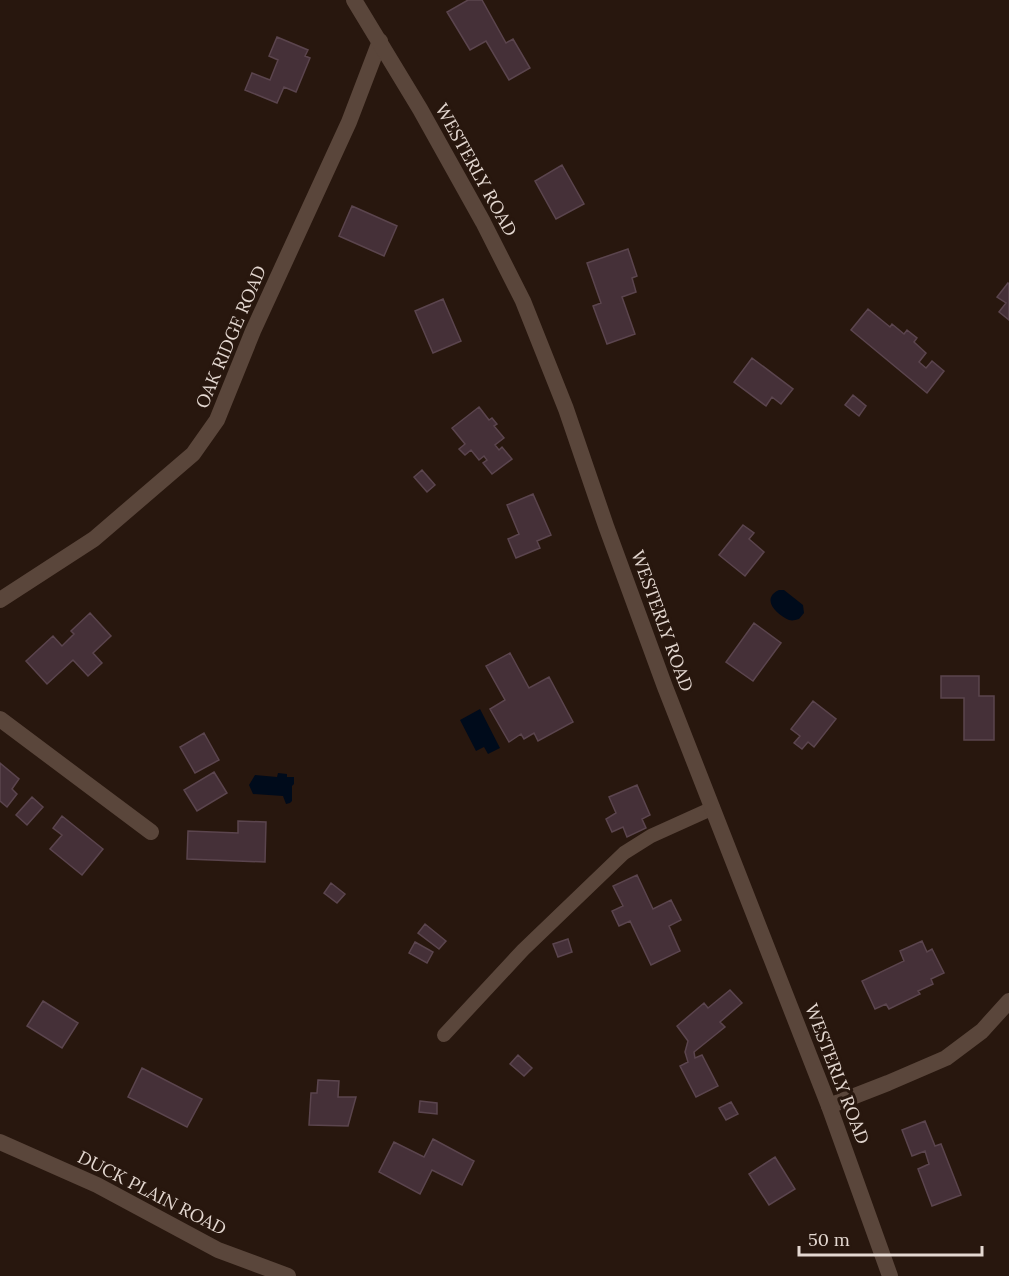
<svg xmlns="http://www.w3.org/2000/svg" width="1009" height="1276" viewBox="0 0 1009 1276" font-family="Lora,serif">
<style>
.water{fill:#000b1b}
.building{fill:#453038;stroke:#5b454e;stroke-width:1.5}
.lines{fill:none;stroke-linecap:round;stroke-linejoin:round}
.service{stroke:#5a463b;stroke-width:14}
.minor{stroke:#5a463b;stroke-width:16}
.tertiary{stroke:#5a463b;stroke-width:16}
.labels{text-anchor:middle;stroke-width:6;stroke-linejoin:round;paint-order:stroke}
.street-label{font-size:18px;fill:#e4d8d1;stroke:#28170e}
</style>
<rect width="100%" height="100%" fill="#28170e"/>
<!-- water -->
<path class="water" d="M779 590H784L803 605 804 613 799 619C795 620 793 621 789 620 777 615 760 599 779 590Z
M480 709 500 748 488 754 484 747 476 751 460 720Z
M278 773 287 774V777H294V784L292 786V801L290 803 286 804 283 796 253 794 249 785 255 775 277 777Z"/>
<!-- building -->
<path class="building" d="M468 0H482L506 43 513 39 530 68 509 80 486 41 470 50 447 12Z
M277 37 308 50 305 56 310 58 296 92 284 87 277 103 245 90 252 73 270 80 278 60 269 56Z
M562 165 584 204 556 219 535 181Z
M352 206 397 226 384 256 339 236Z
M628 249 637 276 632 278 636 292 622 297 635 334 607 344 593 306 601 303 587 263Z
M1008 283 1009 284V320L999 312 1006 303 997 297Z
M443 299 461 341 433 353 415 311Z
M868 309 890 327 892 324 904 334 907 330 917 338 914 342 926 353 919 362 926 368 932 361 944 371 927 393 851 330Z
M752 358 793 389 781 404 772 397 766 406 734 382Z
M853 395 866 406 859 416 845 405Z
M479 407 489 420 492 418 497 424 494 426 504 438 495 445 499 450 502 447 512 459 492 474 483 463 487 460 484 456 479 460 471 450 465 455 459 449 465 444 452 428Z
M422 470 435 485 427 492 414 477Z
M533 494 551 535 537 541 540 548 516 558 508 539 519 534 507 505Z
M743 525 754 533 749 539 764 552 745 576 719 555Z
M90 613 111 636 93 653 102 663 88 676 73 660 47 684 26 661 53 636 62 646 74 634 71 631Z
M754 623 781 643 753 681 726 662Z
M510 653 529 688 549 677 573 722 538 741 534 733 524 739 521 734 509 742 490 709 505 700 486 666Z
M941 676H979V696H994V740H964V698H941Z
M813 701 836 719 814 747 808 742 802 749 794 743 800 736 791 729Z
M204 733 219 760 195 773 180 747Z
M0 763 19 779 12 789 17 794 7 807 0 801Z
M214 772 227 793 197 811 184 790Z
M637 785 650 815 642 819 646 828 627 837 623 827 612 832 606 819 616 813 609 797Z
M32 797 43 807 27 825 16 815Z
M62 816 103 849 82 875 50 849 62 835 53 828Z
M238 821 266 822 265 862 187 859 188 831 238 833Z
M637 875 653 909 671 900 681 920 669 926 680 951 651 965 630 921 619 926 612 911 623 906 613 886Z
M331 883 345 894 337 903 324 893Z
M425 924 446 941 439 949 418 933Z
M568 939 572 952 558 957 553 944Z
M922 941 927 952 932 949 944 973 931 979 933 984 918 991 920 994 889 1009 886 1004 875 1009 862 981 904 961 900 951Z
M415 942 433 952 427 963 409 953Z
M730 990 742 1003 720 1022 725 1027 694 1052 695 1058 702 1055 718 1086 696 1097 680 1066 688 1062 685 1052 688 1041 677 1026 704 1003 708 1008Z
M43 1001 78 1023 62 1048 27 1026Z
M518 1055 532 1068 524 1076 510 1064Z
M142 1068 202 1099 187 1127 128 1097Z
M318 1080 339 1081 338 1097H356L348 1126 309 1125 311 1093H317Z
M420 1101 437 1103V1114L419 1112Z
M731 1102 738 1114 726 1120 719 1108Z
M925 1121 935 1146 941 1144 961 1195 932 1206 918 1169 929 1164 925 1151 912 1156 902 1130Z
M433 1139 474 1161 462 1185 432 1170 420 1194 379 1172 394 1142 424 1157Z
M775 1157 795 1189 769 1205 749 1174Z"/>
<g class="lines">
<!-- service -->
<path class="service" d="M444 1035 523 950 624 853 651 836 713 808"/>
<!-- minor -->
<path class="minor" d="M0 600 94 539 193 454 217 420 253 331 349 122 380 41
M0 719 151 832
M829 1106 888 1083 946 1058 982 1031 1009 1001
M0 1142 97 1185 218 1250 288 1276"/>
<!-- tertiary -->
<path class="tertiary" d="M354 0 420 109 483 222 523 301 566 409 606 526 665 687 829 1106 890 1276"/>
</g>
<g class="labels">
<!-- street labels -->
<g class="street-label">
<text transform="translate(476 170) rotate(61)" y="6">WESTERLY ROAD</text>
<text transform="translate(231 337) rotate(-67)" y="6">OAK RIDGE ROAD</text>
<text transform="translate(662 621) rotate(70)" y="6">WESTERLY ROAD</text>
<text transform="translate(837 1074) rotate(69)" y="6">WESTERLY ROAD</text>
<text transform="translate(152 1193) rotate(27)" y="6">DUCK PLAIN ROAD</text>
</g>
</g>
<!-- scale -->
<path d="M799 1246v9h183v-9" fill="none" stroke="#e4d8d1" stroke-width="3"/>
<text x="808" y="1246" font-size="18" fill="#e4d8d1" stroke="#28170e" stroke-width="4.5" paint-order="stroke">50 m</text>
</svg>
